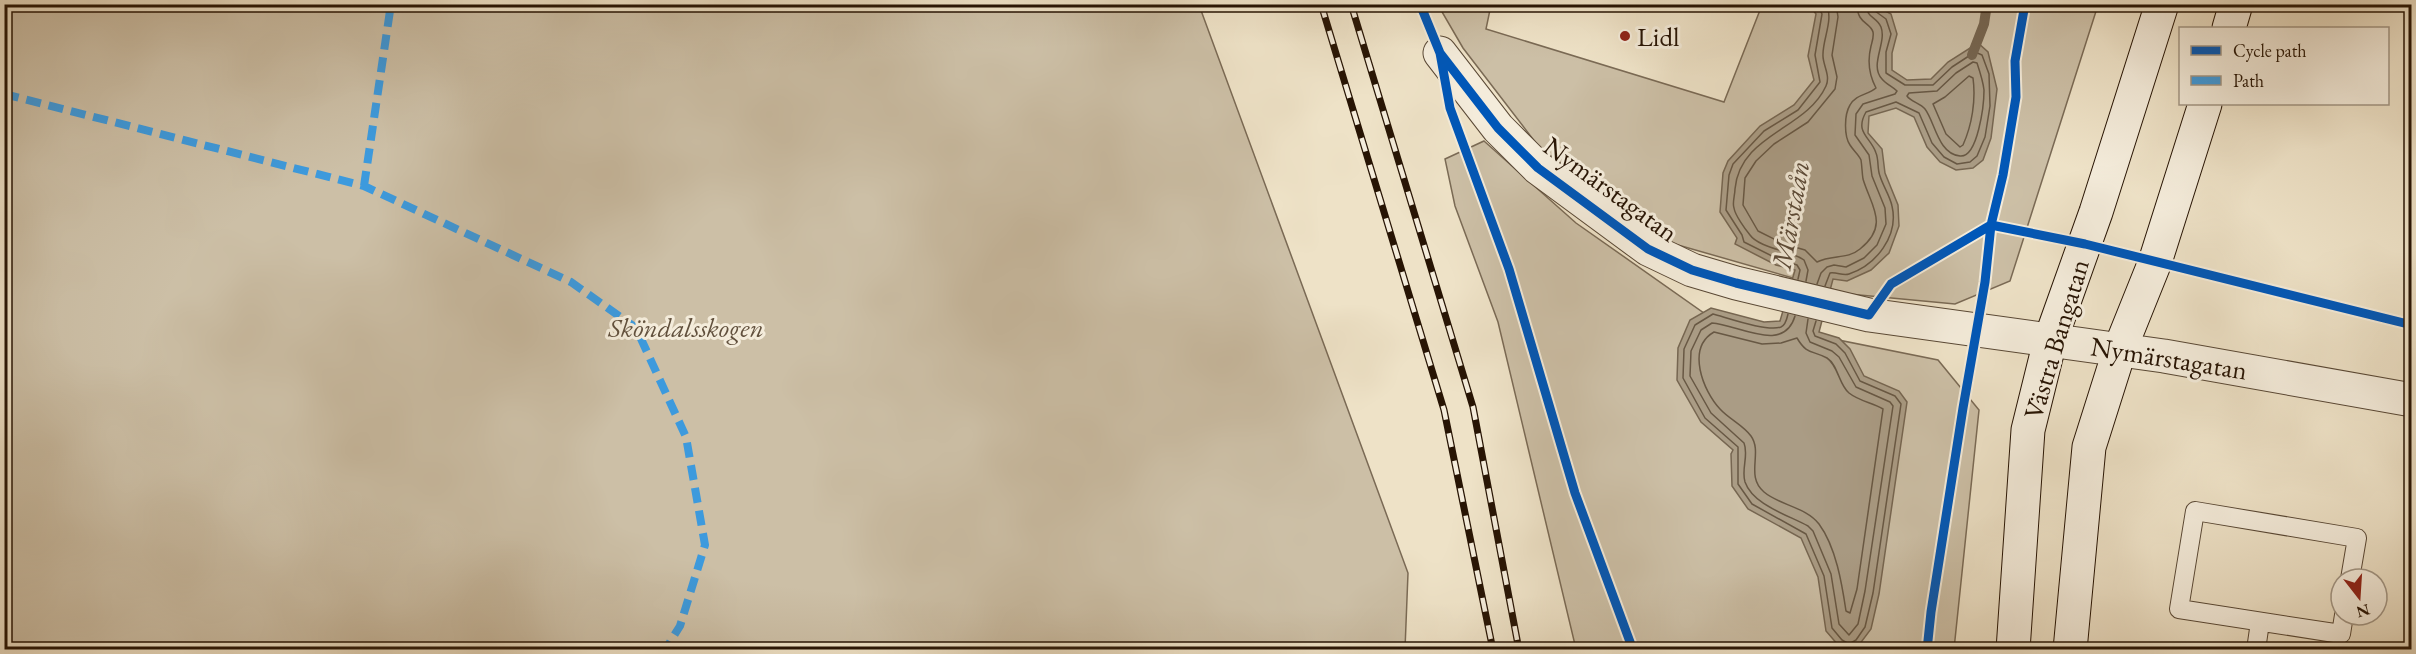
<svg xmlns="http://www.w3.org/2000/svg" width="2416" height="654" viewBox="0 0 2416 654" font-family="'EB Garamond',serif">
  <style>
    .green { fill: #ccbfa6; stroke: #7a6a55; stroke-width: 1.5 }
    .water { fill: #aa9c85; stroke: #766651; stroke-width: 1.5 }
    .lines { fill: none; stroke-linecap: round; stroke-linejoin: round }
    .shore { stroke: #685844; stroke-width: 1.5 }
    .stream { stroke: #766651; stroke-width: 10 }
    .lane-casing { stroke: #594835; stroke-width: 20 }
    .street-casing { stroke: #594835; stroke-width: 35 }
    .secondary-casing { stroke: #271404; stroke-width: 35 }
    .lane { stroke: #f4ecdb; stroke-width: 18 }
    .street { stroke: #f4ecdb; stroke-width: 33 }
    .secondary { stroke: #f4ecdb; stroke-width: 33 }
    .rail-casing { stroke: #271404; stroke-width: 7 }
    .rail { stroke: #f4ecdb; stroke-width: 4.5; stroke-dasharray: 14; stroke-linecap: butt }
    .quiet { stroke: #3d9add; stroke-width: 8; stroke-dasharray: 15 8; stroke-linecap: butt }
    .cycleway-casing { stroke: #f4ecdb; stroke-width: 13 }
    .cycleway { stroke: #0057b8; stroke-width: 9 }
    .poi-dot { fill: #8f2418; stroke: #f4ecdb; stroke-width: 2 }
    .labels { text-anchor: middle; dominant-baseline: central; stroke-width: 6; stroke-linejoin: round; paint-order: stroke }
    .poi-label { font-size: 27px; fill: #271404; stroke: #f4ecdb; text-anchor: start }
    .street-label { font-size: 27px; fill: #271404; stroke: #f4ecdb }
    .park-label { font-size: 27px; font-style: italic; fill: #61503d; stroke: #f4ecdb }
    .water-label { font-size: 28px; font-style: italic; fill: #5b4a38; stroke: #f4ecdb }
  </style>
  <rect width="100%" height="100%" fill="#eee2c7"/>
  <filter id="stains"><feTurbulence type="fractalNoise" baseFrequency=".00333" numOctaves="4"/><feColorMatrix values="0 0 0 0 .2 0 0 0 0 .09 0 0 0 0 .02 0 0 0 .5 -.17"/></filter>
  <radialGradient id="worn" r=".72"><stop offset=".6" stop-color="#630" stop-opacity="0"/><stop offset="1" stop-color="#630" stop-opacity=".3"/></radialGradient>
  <path class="green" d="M4 5H1199L1408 573 1405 649H5Z
    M1438 5H1491L1486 29 1724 102 1762 5H2098L2010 281 1955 304 1849 294 1671 243 1539 147 1463 48Z
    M1484 141 1576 223 1704 313 1938 360 1979 410 1954 649H1576L1498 322 1455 206 1445 159Z"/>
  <path class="water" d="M1809 5H1875L1891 14 1897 34 1892 53V70L1907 80 1931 79 1948 62 1978 43 1988 52 1997 89 1991 138 1983 160 1973 168 1956 170 1940 162 1927 147 1914 117 1896 108 1869 116 1868 133 1882 149 1885 173 1898 205 1899 226 1889 253 1871 270 1847 281 1833 279 1819 332 1839 338 1850 349 1864 376 1899 391 1907 402 1879 594 1871 629 1859 645 1849 649 1839 646 1826 631 1818 577 1801 538 1748 509 1732 486 1731 454 1733 450 1701 422 1677 380 1678 348 1690 320 1711 308 1764 322 1780 321 1795 270 1776 265 1735 244 1737 238 1720 212 1723 173 1728 161 1760 126 1794 105 1814 80 1808 56 1816 14Z"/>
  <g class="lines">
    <path class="shore" d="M1836 4 1838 17 1832 55 1837 77 1835 89 1808 122 1774 144 1756 161 1745 178 1743 205 1758 231 1784 244 1805 250 1817 262C1832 254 1847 260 1860 249 1890 225 1871 206 1863 179 1862 173 1862 166 1861 160 1859 155 1853 150 1850 145 1844 136 1844 115 1850 105 1856 94 1868 95 1876 88 1869 75 1867 62 1871 46 1872 42 1874 37 1873 32 1870 22 1857 24 1857 4
      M1973 62 1977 63C1980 72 1983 81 1984 90 1984 104 1978 158 1960 156 1938 154 1935 122 1925 109 1920 103 1911 102 1907 96L1909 93 1937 91 1956 73Z
      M1969 76 1973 78C1976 100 1972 125 1963 145L1960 147 1946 134 1933 104 1945 97Z
      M1798 279 1800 270 1797 265 1778 259 1744 242 1742 235 1726 210 1729 175 1733 164 1764 131 1798 110 1820 82 1815 55 1822 14 1817 4
      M1806 281 1808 270 1804 260C1792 251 1759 248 1750 235 1745 229 1735 215 1734 208 1732 203 1735 195 1735 189 1740 134 1806 130 1826 86 1831 75 1822 64 1823 54 1823 38 1834 19 1826 4
      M1817 284 1821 273 1827 267 1834 265 1846 267 1864 258 1877 245 1886 224 1885 208 1872 176 1869 155 1855 135 1856 114 1863 104 1895 94 1897 91C1893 87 1886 84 1882 79 1869 65 1887 43 1881 27 1877 17 1866 18 1866 4
      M1825 286 1830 273C1837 272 1843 276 1849 274 1876 265 1899 236 1892 206 1890 196 1883 186 1880 176 1877 169 1879 160 1876 153 1871 137 1854 133 1866 112L1896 102 1919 113 1932 143 1944 157 1957 164 1970 162 1977 156 1985 137 1990 106 1989 74 1982 55 1975 52 1952 67 1933 85H1905L1886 73V52L1891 34 1886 19 1875 11 1873 4
      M1788 314C1787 318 1786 325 1781 327 1767 332 1728 318 1713 314L1695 325 1684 349 1683 378 1705 418 1738 447V484L1752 504 1806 534 1824 576 1832 628 1842 640 1849 644 1856 640 1865 627 1873 593 1901 404 1895 396 1860 381 1845 353 1836 344 1815 336 1813 331 1816 321
      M1795 316C1784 354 1739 325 1712 323L1701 330 1691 351 1690 376 1711 413 1744 443C1749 455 1741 469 1745 482 1753 505 1788 515 1808 526L1813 531 1831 574 1839 624 1849 635 1858 624 1865 591 1893 406 1890 402 1856 387 1839 357 1832 351 1810 342 1806 333 1808 319
      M1714 332 1762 344 1781 343 1797 338C1807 355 1812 350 1827 358 1838 365 1839 385 1849 393 1859 401 1873 403 1883 409L1857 589 1850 613 1846 611C1842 584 1836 547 1819 524 1806 507 1779 505 1764 492 1745 476 1763 453 1751 436 1743 425 1729 419 1720 409 1703 391 1686 348 1714 332Z"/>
    <path class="stream" d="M1972 55 1984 24 1987 4"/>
    <defs>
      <path id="lane" d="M2344 615 2341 634 2179 609 2195 511 2357 538 2350 579
        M2256 650 2260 622"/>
      <path id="street" d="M1440 53 1498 128 1538 168 1648 249 1692 270 1736 283 1869 315 2164 356 2412 400"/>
      <path id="secondary" d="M2229 28 2236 4
        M2013 650 2028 430 2050 341 2096 212 2162 4
        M2070 650 2089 447 2120 349 2155 262 2205 104"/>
    </defs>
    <use href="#lane" class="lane-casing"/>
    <use href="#street" class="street-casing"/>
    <use href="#secondary" class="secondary-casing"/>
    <use href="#lane" class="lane"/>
    <use href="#street" class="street"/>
    <use href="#secondary" class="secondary"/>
    <defs>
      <path id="rail" d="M1321 4 1444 410 1493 650
        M1351 4 1473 407 1519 650"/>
    </defs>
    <use href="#rail" class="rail-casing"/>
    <use href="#rail" class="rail"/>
    <path class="quiet" d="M4 94 364 186 571 282 636 328 686 437 705 545 680 626 665 650
      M364 186 391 4"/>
    <defs>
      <path id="cycleway" d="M1420 4 1440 53 1450 108 1509 269 1575 493 1633 650
        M1440 53 1498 128 1538 168 1648 249 1692 270 1736 283 1869 315 1891 284 1991 225 2085 244 2412 325
        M1927 650 1931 612 1963 408 1985 282 1991 225 2003 175 2016 97 2015 61 2025 4"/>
    </defs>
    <use href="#cycleway" class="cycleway-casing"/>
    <use href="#cycleway" class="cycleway"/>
  </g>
  <circle class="poi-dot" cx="1625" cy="36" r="6"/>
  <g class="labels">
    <g class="poi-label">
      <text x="1637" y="36">Lidl</text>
    </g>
    <g class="street-label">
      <text transform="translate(1611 189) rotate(36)">Nymärstagatan</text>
      <text transform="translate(2056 339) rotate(-73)">Västra Bangatan</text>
      <text transform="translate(2169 358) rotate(9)">Nymärstagatan</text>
    </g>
    <g class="park-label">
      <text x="686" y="327">Sköndalsskogen</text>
    </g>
    <g class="water-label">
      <text transform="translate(1790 215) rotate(-80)">Märstaån</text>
    </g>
  </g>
  <rect width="2416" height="654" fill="none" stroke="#eee2c7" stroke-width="24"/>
  <rect x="6" y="6" width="2404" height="642" fill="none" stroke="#271404" stroke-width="3"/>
  <rect x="12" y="12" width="2392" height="630" fill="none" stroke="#271404" stroke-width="1.5"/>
  <rect x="2179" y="27" width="210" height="78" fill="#f4ecdb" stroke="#a29685" stroke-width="1.5"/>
  <rect x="2191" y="46" width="30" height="9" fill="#0057b8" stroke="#a29685" stroke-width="1.5"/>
  <text x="2233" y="57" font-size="18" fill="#271404">Cycle path</text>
  <rect x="2191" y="76" width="30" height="9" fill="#3d9add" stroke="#a29685" stroke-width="1.5"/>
  <text x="2233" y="87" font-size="18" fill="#271404">Path</text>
  <g transform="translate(2359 597) rotate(163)"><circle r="28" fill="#f4ecdb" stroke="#a29685" stroke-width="1.5"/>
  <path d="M0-4.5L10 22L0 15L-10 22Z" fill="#8f2418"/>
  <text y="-9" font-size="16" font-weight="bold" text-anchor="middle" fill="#271404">N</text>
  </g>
  <rect width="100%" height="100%" filter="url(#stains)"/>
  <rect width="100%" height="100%" fill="url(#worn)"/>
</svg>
